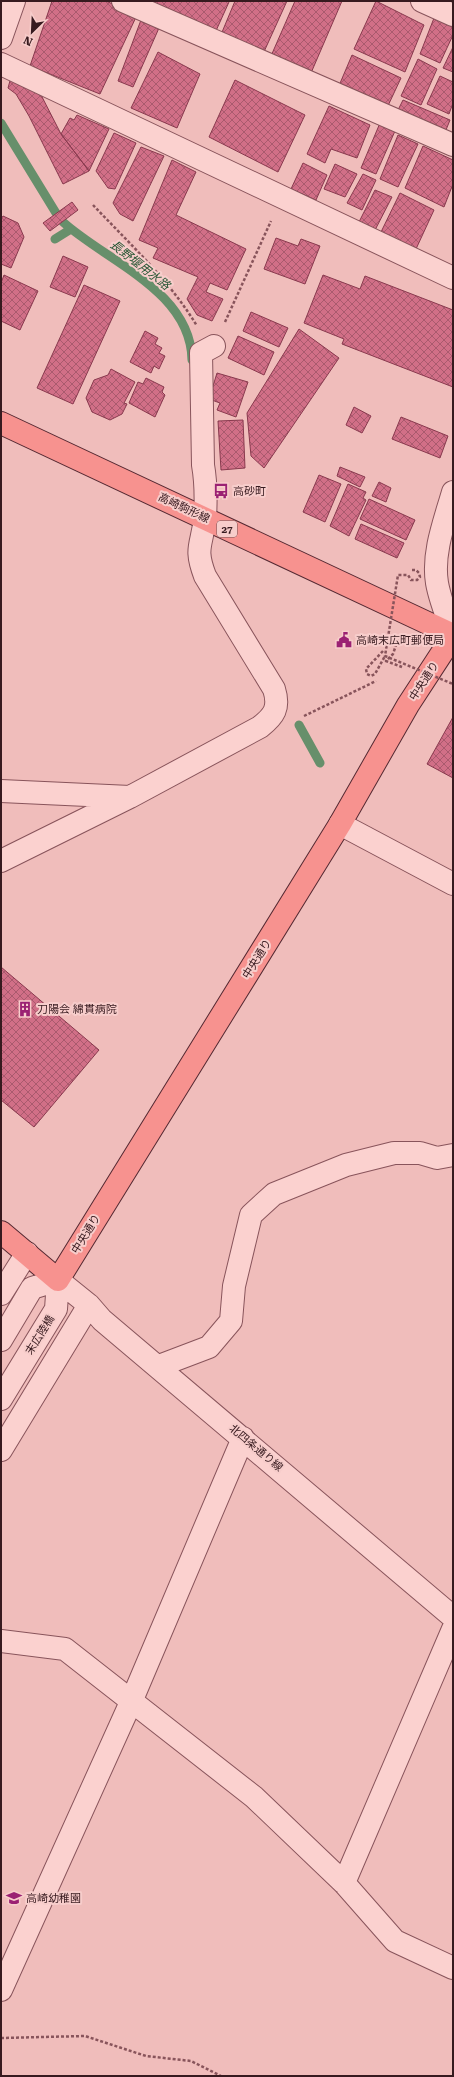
<svg xmlns="http://www.w3.org/2000/svg" width="454" height="2077" viewBox="0 0 454 2077" font-family="'Roboto Serif','Noto Sans JP',serif">
  <style>
    .lines { fill: none; stroke-linecap: round; stroke-linejoin: round }
    .stream { stroke: #678f6b; stroke-width: 9 }
    .building { fill: url(#building-cross-hatch); stroke: #89394e }
    .minor-casing { stroke: #88545b; stroke-width: 24 }
    .major-casing { stroke: #552932; stroke-width: 24 }
    .path { stroke: #88545b; stroke-width: 2.5; stroke-dasharray: 3 2; stroke-linecap: butt }
    .minor { stroke: #fbd1cf; stroke-width: 22 }
    .major { stroke: #f7928f; stroke-width: 22 }
    .path-bridge { stroke: #88545b; stroke-width: 2.5; stroke-dasharray: 3 2; stroke-linecap: butt }
    .labels { text-anchor: middle; dominant-baseline: central; stroke-width: 4; stroke-linejoin: round; paint-order: stroke }
    .shield { fill: #f7cdcb; stroke: #715053; stroke-width: 1 }
    .shield-label { font-size: 10px; font-weight: bold; fill: #371a1f }
    .poi-label { font-size: 11px; fill: #371a1f; stroke: #f7cdcb; text-anchor: start }
    .street-label { font-size: 11px; fill: #371a1f; stroke: #f7cdcb }
    .water-label { font-size: 12px; font-style: italic; fill: #285735; stroke: #f7cdcb }
  </style>
  <defs>
    <pattern id="building-cross-hatch" width="8" height="8" patternUnits="userSpaceOnUse"><rect width="8" height="8" fill="#d16f87"/><path d="M0 0l8 8M0 8l8-8" fill="none" stroke="#aa5a6e"/></pattern>
  </defs>
  <rect width="100%" height="100%" fill="#f0bdbb"/>
  <g class="lines">
    <path class="stream" d="M1 123 56 213
      M63 222C106 261 191 291 192 360
      M55 239 71 229
      M299 725 320 763"/>
  </g>
  <path class="building" d="M52 1H106L137 15 100 94 30 66Z
    M144 1H228L229 2 215 33Z
    M235 1H287L263 54 220 37Z
    M295 1H342L311 73 271 56Z
    M376 1 424 25 405 72 354 49Z
    M434 18 453 26V35L440 63 420 54Z
    M141 20 159 28 133 87 118 81Z
    M453 47V72L443 68Z
    M158 52 200 74 177 128 131 108Z
    M352 55 401 78 386 110 338 88Z
    M418 59 437 69 421 105 401 96Z
    M440 76 453 82V103L449 114 427 104Z
    M11 77 39 91 61 134 89 171 63 184 29 116 16 94 8 88Z
    M235 80 305 115 278 172 209 137Z
    M403 100 450 120 444 135 396 114Z
    M329 106 370 125 357 158 331 149 325 163 307 154Z
    M77 115 109 129 89 171 61 134 70 118 74 120Z
    M380 123 395 131 376 174 361 168Z
    M114 133 136 143 115 189 108 188 96 171Z
    M398 135 418 144 398 187 380 179Z
    M423 146 453 160V184L444 207 405 188Z
    M141 147 164 156 133 221 120 214 113 203Z
    M172 160 196 172 176 215 246 249 227 290 210 283 206 292 223 299 212 321 197 315 187 299 198 277 153 258 158 248 139 240Z
    M303 163 327 175 316 200 291 189Z
    M335 164 357 174 345 197 324 189Z
    M363 174 376 180 362 210 347 203Z
    M375 190 392 197 373 234 357 226Z
    M400 193 434 210 416 249 381 232Z
    M72 202 78 210 50 231 43 223Z
    M3 216 18 223 24 237 11 268 1 264V219Z
    M276 238 298 246 301 239 320 246 305 284 264 269Z
    M63 256 88 267 75 297 50 287Z
    M4 275 38 291 20 330 1 321V283Z
    M323 275 360 289 365 276 453 310V387L342 344 344 339 304 323Z
    M84 285 120 301 73 404 37 388Z
    M251 312 288 328 279 347 243 331Z
    M299 329 339 358 264 468 251 456 247 413Z
    M145 331 158 338 155 344 162 348 159 353 165 356 159 369 154 366 151 373 130 362Z
    M238 336 274 352 264 375 228 358Z
    M111 369 135 382 124 403 127 404 122 414 110 420 92 412 86 398 94 380 108 375Z
    M217 373 248 382 236 417 217 410 220 403 209 399Z
    M146 378 164 387 162 392 165 395 155 417 129 403 138 382 143 384Z
    M354 407 371 416 362 433 346 425Z
    M401 417 448 436 440 458 392 439Z
    M243 420 245 468 221 470 218 421Z
    M340 467 365 477 360 487 337 476Z
    M319 475 341 484 325 522 303 512Z
    M379 482 391 488 386 502 372 496Z
    M348 484 366 492 363 498 366 500 349 536 330 526Z
    M369 499 415 520 406 540 360 519Z
    M361 524 404 543 397 558 355 539Z
    M453 717V778L427 764Z
    M1 967 99 1050 34 1127 1 1100Z"/>
  <g class="lines">
    <defs>
      <path id="minor" d="M123 1 453 145
        M422 1 453 15
        M1 38 14 1
        M1 64 453 278
        M453 492C445 520 432 553 437 583 440 600 447 617 453 633
        M1 791 130 797
        M340 824 453 884
        M1 861 130 797 260 727C274 716 280 708 274 689L205 576C194 547 202 546 205 518 206 501 206 482 203 465L201 353 214 346
        M58 1280 89 1305 102 1320 453 1617
        M1 1294 27 1253
        M1 1340 32 1288 58 1280
        M159 1366 209 1347 231 1321 234 1286 251 1215 274 1194 346 1165 394 1153H420L437 1158 453 1155
        M1 1399 56 1309 58 1280
        M1 1450 89 1305
        M1 1641 65 1649 254 1797 344 1883 395 1941 453 1968
        M344 1883 453 1629
        M1 1990 131 1702 243 1438"/>
      <path id="major" d="M1 423 453 635
        M1 1232 58 1280 340 824 408 705 453 636"/>
    </defs>
    <use href="#minor" class="minor-casing"/>
    <use href="#major" class="major-casing"/>
    <path class="path" d="M93 205C129 243 170 281 197 326
      M225 322 271 221
      M398 639 393 654 386 661 402 667
      M383 651 366 669 367 674 371 676 375 674 385 656
      M304 716 376 681
      M1 2038 85 2036 146 2056 191 2061 221 2076"/>
    <use href="#minor" class="minor"/>
    <use href="#major" class="major"/>
    <path class="path-bridge" d="M412 570H416L419 573 420 577 417 580H411L408 575H398L385 656 453 684"/>
  </g>
  <defs>
    <symbol id="bus-bare" viewBox="-9 -9 18 18"><path d="M-5-6H5V4H4V6H2V4H-2V6H-4V4H-5ZM-3.5-4V0h7V-4ZM-3.5 1.2v1.5H-2V1.2ZM2 1.2v1.5H3.5V1.2Z" fill="#9b2173" stroke="#f7cdcb" stroke-width="2.5" paint-order="stroke"/></symbol>
    <symbol id="civic-bare" viewBox="-9 -9 18 18"><path d="M-.6-6.5H3V-4.5H.6V-3L4-1V1h2V6H-6V1h2V-1L-.6-3ZM-1.2 2.5V6h2.4V2.5Z" fill="#9b2173" stroke="#f7cdcb" stroke-width="2.5" paint-order="stroke"/></symbol>
    <symbol id="building-bare" viewBox="-9 -9 18 18"><path d="M-4-6H4V6H1V3H-1V6H-4ZM-2.5-4.3h1.7v1.8h-1.7ZM.8-4.3h1.7v1.8H.8ZM-2.5-1h1.7V.8h-1.7ZM.8-1h1.7V.8H.8Z" fill="#9b2173" stroke="#f7cdcb" stroke-width="2.5" paint-order="stroke"/></symbol>
    <symbol id="school-bare" viewBox="-9 -9 18 18"><path d="M0-5L7-2L0 1L-7-2ZM-4 1L0 2.5L4 1V4Q0 6-4 4Z" fill="#9b2173" stroke="#f7cdcb" stroke-width="2.5" paint-order="stroke"/></symbol>
  </defs>
  <g fill-rule="evenodd">
    <use href="#bus-bare" x="210" y="480" width="22" height="22"/>
    <use href="#civic-bare" x="333" y="629" width="22" height="22"/>
    <use href="#building-bare" x="14" y="998" width="22" height="22"/>
    <use href="#school-bare" x="3" y="1887" width="22" height="22"/>
  </g>
  <g class="labels">
    <rect class="shield" x="217" y="521" width="20" height="16" rx="3"/>
    <g class="shield-label">
      <text x="227" y="529">27</text>
    </g>
    <g class="poi-label">
      <text x="233" y="491">高砂町</text>
      <text x="356" y="640">高崎末広町郵便局</text>
      <text x="37" y="1009">刀陽会 綿貫病院</text>
      <text x="26" y="1898">高崎幼稚園</text>
    </g>
    <g class="street-label">
      <text transform="translate(184 508) rotate(25)">高崎駒形線</text>
      <text transform="translate(424 681) rotate(-57)">中央通り</text>
      <text transform="translate(257 959) rotate(-58)">中央通り</text>
      <text transform="translate(86 1234) rotate(-58)">中央通り</text>
      <text transform="translate(40 1335) rotate(-58)">末広陸橋</text>
      <text transform="translate(256 1448) rotate(40)">北四条通り線</text>
    </g>
    <g class="water-label">
      <text transform="translate(140 265) rotate(38)">長野堰用水路</text>
    </g>
  </g>
  <rect width="454" height="2077" fill="none" stroke="#371a1f" stroke-width="4"/>
  <g transform="translate(32 32) rotate(204)" stroke="#f7cdcb" stroke-width="3" paint-order="stroke">
  <path d="M0-3L7 15L0 10L-7 15Z" fill="#371a1f"/>
  <text y="-6" font-size="11" font-weight="bold" text-anchor="middle" fill="#371a1f">N</text>
  </g>
</svg>
